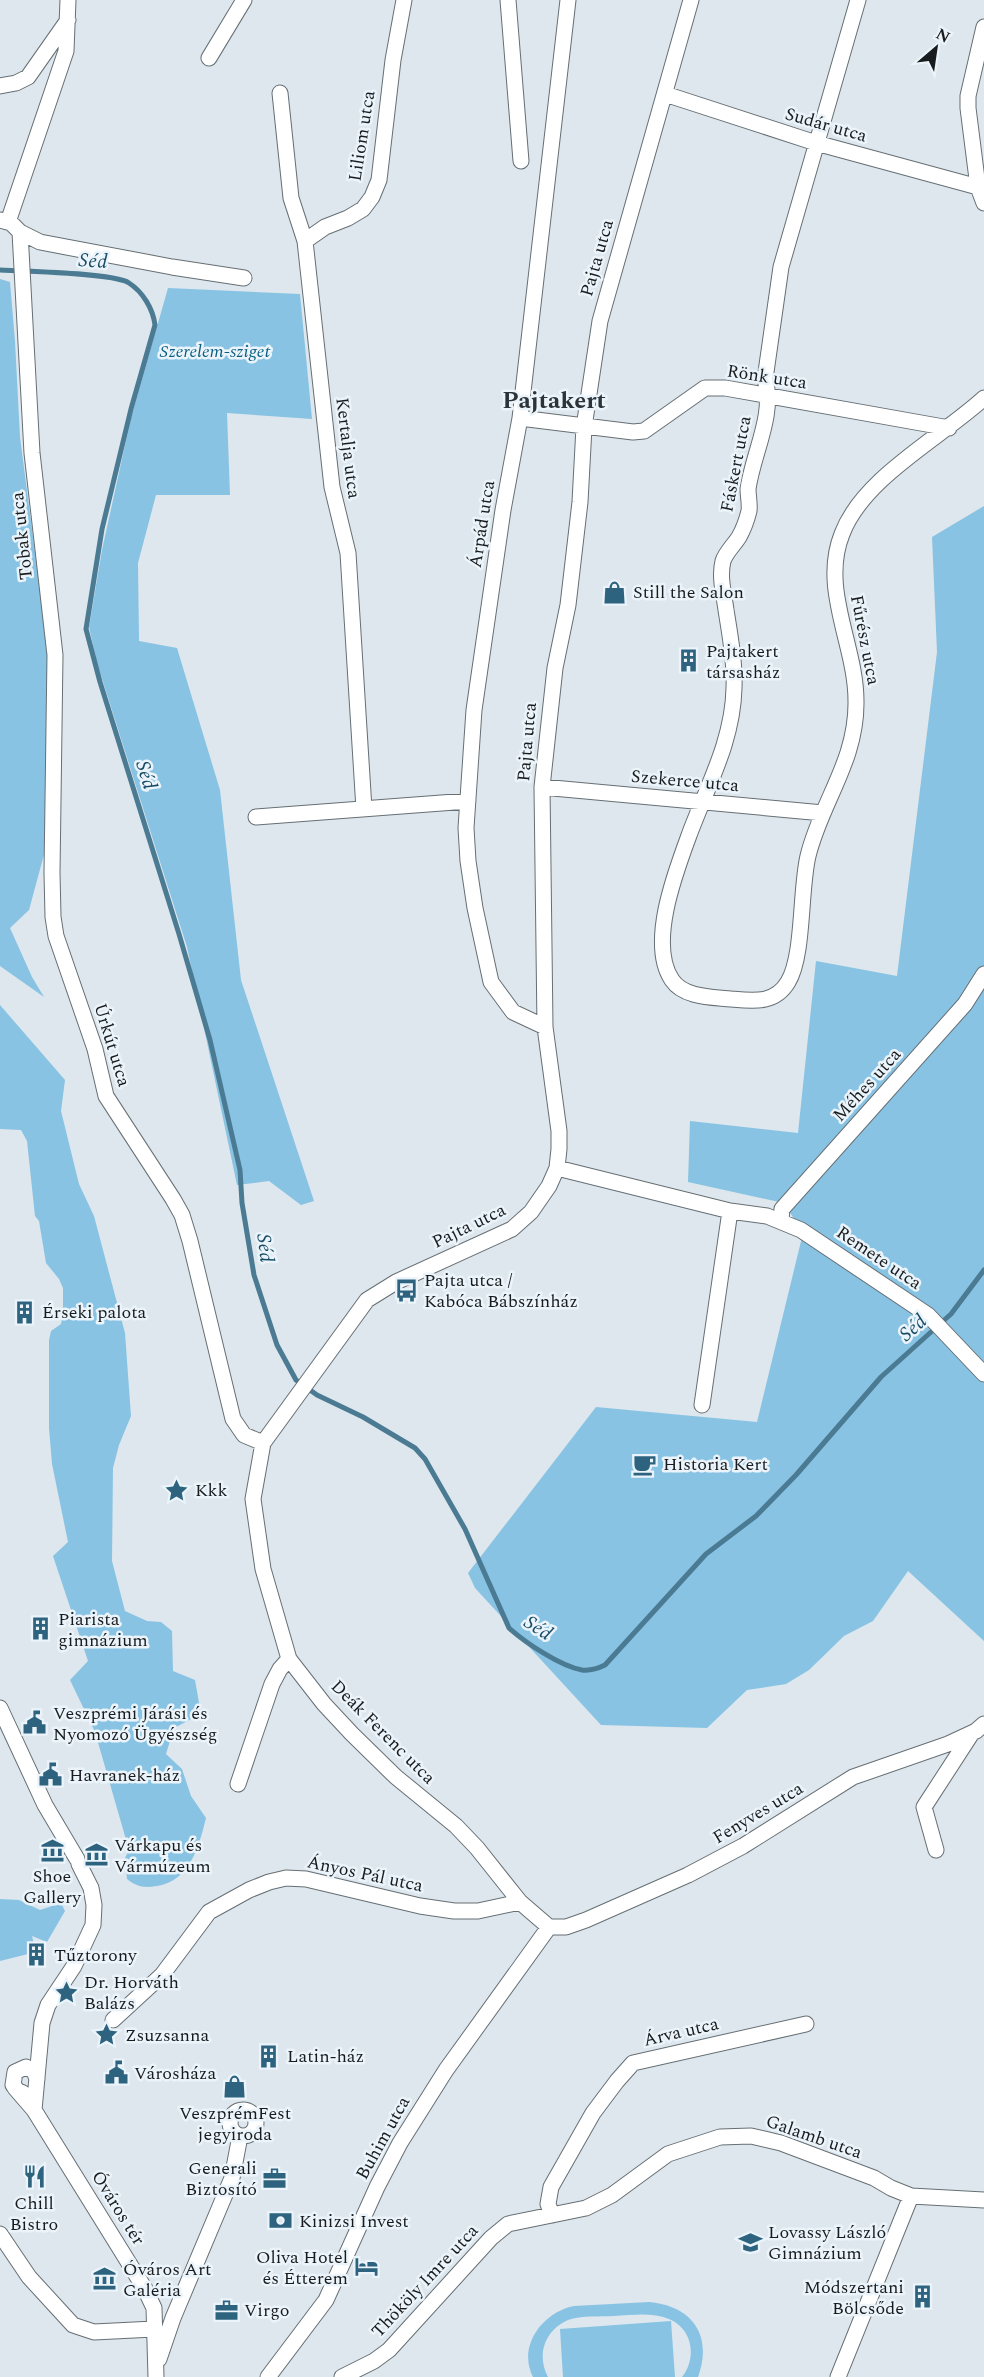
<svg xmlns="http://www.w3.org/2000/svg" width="984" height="2377" viewBox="0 0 984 2377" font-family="Spectral,serif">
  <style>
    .green { fill: #88c3e4 }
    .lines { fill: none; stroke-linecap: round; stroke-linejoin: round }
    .stream { stroke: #4b7a93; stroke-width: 5 }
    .minor-casing { stroke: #666f74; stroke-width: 17 }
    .minor { stroke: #fff; stroke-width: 15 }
    .labels { text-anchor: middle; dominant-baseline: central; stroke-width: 5; stroke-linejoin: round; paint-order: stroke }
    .street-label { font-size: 18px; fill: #191c1e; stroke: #eaf4fa }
    .park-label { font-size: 18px; font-style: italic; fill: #0a5e82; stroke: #eaf4fa }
    .poi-label { font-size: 18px; fill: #191c1e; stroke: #eaf4fa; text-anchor: start }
    .water-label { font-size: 20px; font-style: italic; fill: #174b64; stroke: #eaf4fa }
    .district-label { font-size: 24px; font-weight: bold; fill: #2d3439; stroke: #eaf4fa }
  </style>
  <rect width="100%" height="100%" fill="#dde7ed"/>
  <path class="green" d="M0 279 10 282 15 341 20 437 49 660V836L29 910 10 928 32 977 44 997 0 966Z
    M168 288 300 294 312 419 227 413 230 495H156L138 563 139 641 177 648 220 790 241 980 314 1201 301 1205 269 1181 237 1185 187 947 97 663 89 627 102 550 131 418Z
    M984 506V1641L908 1571 873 1621 844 1636 809 1670 786 1684 747 1690 707 1728 601 1725 475 1588 468 1573 596 1407 757 1422 803 1233 784 1203 688 1182 690 1121 798 1133 816 961 897 976 937 652 932 537Z
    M0 1005 65 1080 61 1111 79 1184 94 1216 125 1333 131 1416 119 1445 113 1468 112 1561 125 1611 147 1621 161 1622 172 1631 173 1671 195 1680 201 1714 174 1728 166 1754 182 1769 191 1796 206 1818C199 1846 190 1881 157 1886 144 1888 137 1887 127 1879L125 1858 129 1850 95 1732 70 1680 88 1661 53 1556 68 1542 52 1464 49 1428V1340L51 1331 61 1324 63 1314V1288L59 1279 46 1263 39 1221 35 1216 27 1141 21 1130 0 1129Z
    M0 1899 19 1900 40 1910 61 1903 65 1911 47 1942 32 1936 36 1952 0 1961Z
    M649 2302C693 2306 713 2336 698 2377H682C697 2358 693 2329 669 2319 652 2312 633 2315 614 2316 601 2317 581 2315 568 2320 545 2330 536 2355 548 2377H533C517 2346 543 2312 574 2306Z
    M671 2321 675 2377H563L560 2329Z"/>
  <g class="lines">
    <path class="stream" d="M0 270C23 271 115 273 129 283 143 292 153 309 155 325L131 409 102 529 86 629 100 682 179 934 210 1040 240 1170 242 1203 254 1275 277 1345 296 1380 317 1395 363 1417 415 1448 425 1459 465 1529 509 1628C526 1643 560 1666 582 1670 591 1671 597 1669 605 1665L706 1554 756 1516 796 1475 881 1377 951 1314 984 1270"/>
    <defs>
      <path id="minor" d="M508 0 521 161
        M858 0 781 267 765 379C775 415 753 453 748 489 748 496 750 504 749 511 747 519 743 530 739 537 734 545 726 552 723 561 719 577 724 594 726 610 730 635 735 663 734 688 733 739 709 783 691 830 677 868 647 943 672 980 684 998 713 997 731 999 754 1001 775 1004 788 982 804 956 800 889 808 856 821 802 857 761 856 701 856 645 820 589 842 534 863 478 939 439 984 398
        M984 27 968 96V108L978 187 984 203
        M209 58 244 0
        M0 86 16 83 28 77 68 20
        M280 93 291 198 305 241 332 487 348 553 364 809
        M665 94 816 143 978 187
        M0 220 11 223 20 232 40 242 172 267 244 278
        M8 222 66 51 68 0
        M20 232 32 453 55 655 52 873 53 917 56 936 95 1049 106 1096 173 1199 182 1215 190 1241 233 1419 244 1435 263 1443
        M305 241 325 227 348 218 363 209 372 197 379 180 393 60 404 0
        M520 418 633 432 644 431 705 388H725L949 428
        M542 787 823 813
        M256 817 468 801
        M545 1027 513 1012 491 982 475 908 468 861 466 828 474 710 503 510 520 418 568 0
        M557 1168 730 1211 767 1216 801 1230 928 1315 984 1374
        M781 1220 782 1209 965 1004 984 974
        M702 1405 730 1211
        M0 1708 45 1805 77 1859
        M238 1784 272 1684 280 1669 289 1659
        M936 1850 924 1807 972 1733
        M549 1927 520 1902 477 1848 456 1826 396 1777 352 1734 324 1704 289 1659 263 1569 253 1499 263 1443 367 1300 396 1282 512 1229 531 1212 549 1186 557 1168 559 1149V1131L545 1027 542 787 555 668 568 605 580 502 584 427 600 321 691 0
        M549 1927H566L586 1920 688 1875 743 1846 853 1777 948 1744 976 1731 984 1724
        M113 2020 162 1975 209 1912 249 1890 269 1882 286 1878 306 1879 420 1906 454 1911H478L520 1902
        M15 2088 34 2110 145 2289 154 2308 156 2377
        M23 2093 18 2091 13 2085 15 2072 26 2067 34 2071 37 2079
        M34 2110 42 2023 48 2005 74 1966 93 1925 94 1905 91 1888 79 1864
        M230 2123a13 13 0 1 1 26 0a13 13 0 1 1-26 0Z
        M552 2215 548 2204 551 2187 593 2113 617 2081 633 2063 806 2024
        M0 2234 29 2277 73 2325 94 2332 154 2329
        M159 2359 173 2318 232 2178 240 2136
        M268 2377 326 2300 377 2187 400 2143 446 2070 549 1927
        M342 2377 374 2361 389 2350 491 2238 508 2224 586 2208 612 2195 668 2154 720 2137 751 2136 781 2143 874 2178 891 2188 911 2196 984 2200
        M838 2377 911 2196"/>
    </defs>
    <use href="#minor" class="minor-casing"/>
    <use href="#minor" class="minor"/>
  </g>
  <defs>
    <symbol id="shop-bare" viewBox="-9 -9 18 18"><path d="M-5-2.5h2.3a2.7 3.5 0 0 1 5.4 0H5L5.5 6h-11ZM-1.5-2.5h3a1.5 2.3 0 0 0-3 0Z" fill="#2e637f" stroke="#eaf4fa" stroke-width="2.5" paint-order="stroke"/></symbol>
    <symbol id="building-bare" viewBox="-9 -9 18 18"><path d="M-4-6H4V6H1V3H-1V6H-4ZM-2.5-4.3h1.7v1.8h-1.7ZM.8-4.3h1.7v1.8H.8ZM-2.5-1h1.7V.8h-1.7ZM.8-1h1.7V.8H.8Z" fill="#2e637f" stroke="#eaf4fa" stroke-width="2.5" paint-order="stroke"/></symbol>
    <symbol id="bus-bare" viewBox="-9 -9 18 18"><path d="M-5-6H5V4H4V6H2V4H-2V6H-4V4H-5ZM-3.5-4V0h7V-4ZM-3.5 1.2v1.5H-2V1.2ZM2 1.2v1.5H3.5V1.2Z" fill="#2e637f" stroke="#eaf4fa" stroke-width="2.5" paint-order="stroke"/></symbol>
    <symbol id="cafe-bare" viewBox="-9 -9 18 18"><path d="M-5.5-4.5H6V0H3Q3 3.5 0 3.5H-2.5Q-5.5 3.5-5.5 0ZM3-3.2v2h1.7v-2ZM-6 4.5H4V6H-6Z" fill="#2e637f" stroke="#eaf4fa" stroke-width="2.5" paint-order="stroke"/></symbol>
    <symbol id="sight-bare" viewBox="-9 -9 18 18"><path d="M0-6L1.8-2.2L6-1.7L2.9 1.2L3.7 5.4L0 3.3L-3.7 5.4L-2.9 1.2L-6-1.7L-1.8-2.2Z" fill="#2e637f" stroke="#eaf4fa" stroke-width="2.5" paint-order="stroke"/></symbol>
    <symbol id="civic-bare" viewBox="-9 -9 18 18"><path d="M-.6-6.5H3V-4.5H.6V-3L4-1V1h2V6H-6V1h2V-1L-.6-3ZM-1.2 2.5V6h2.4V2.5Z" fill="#2e637f" stroke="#eaf4fa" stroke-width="2.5" paint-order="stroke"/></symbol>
    <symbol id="museum-bare" viewBox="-9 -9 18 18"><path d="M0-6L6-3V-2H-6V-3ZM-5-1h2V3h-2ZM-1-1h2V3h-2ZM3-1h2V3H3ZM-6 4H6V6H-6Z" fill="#2e637f" stroke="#eaf4fa" stroke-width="2.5" paint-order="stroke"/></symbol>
    <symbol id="restaurant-bare" viewBox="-9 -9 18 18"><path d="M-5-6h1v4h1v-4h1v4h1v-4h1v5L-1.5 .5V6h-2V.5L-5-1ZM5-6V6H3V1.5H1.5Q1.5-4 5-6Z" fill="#2e637f" stroke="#eaf4fa" stroke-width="2.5" paint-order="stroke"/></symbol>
    <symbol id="office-bare" viewBox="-9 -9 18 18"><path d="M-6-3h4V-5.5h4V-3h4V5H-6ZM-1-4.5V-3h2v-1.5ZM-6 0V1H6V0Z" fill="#2e637f" stroke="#eaf4fa" stroke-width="2.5" paint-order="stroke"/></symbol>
    <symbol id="bank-bare" viewBox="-9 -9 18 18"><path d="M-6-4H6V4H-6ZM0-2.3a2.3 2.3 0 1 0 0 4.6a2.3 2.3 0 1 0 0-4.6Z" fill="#2e637f" stroke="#eaf4fa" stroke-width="2.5" paint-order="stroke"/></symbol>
    <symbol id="school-bare" viewBox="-9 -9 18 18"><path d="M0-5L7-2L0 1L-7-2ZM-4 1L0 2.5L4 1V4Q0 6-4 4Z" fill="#2e637f" stroke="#eaf4fa" stroke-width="2.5" paint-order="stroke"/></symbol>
    <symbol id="hotel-bare" viewBox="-9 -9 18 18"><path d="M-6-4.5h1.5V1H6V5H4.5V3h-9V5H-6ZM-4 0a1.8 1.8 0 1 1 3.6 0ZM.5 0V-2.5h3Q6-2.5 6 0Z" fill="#2e637f" stroke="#eaf4fa" stroke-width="2.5" paint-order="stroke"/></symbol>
  </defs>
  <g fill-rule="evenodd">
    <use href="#shop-bare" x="598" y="576" width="33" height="33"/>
    <use href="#building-bare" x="672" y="644" width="33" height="33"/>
    <use href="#bus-bare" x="390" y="1274" width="33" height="33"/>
    <use href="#building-bare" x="8" y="1296" width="33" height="33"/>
    <use href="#cafe-bare" x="628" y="1448" width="33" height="33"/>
    <use href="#sight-bare" x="160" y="1474" width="33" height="33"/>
    <use href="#building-bare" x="24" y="1612" width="33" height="33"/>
    <use href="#civic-bare" x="18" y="1706" width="33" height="33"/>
    <use href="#civic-bare" x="34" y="1758" width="33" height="33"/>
    <use href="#museum-bare" x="36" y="1834" width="33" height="33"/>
    <use href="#museum-bare" x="80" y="1838" width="33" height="33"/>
    <use href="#building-bare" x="20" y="1938" width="33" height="33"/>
    <use href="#sight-bare" x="50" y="1976" width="33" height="33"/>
    <use href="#sight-bare" x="90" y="2018" width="33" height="33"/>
    <use href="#building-bare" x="252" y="2040" width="33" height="33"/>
    <use href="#civic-bare" x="100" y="2056" width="33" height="33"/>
    <use href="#shop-bare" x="218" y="2070" width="33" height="33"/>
    <use href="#restaurant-bare" x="18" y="2160" width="33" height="33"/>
    <use href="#office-bare" x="258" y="2162" width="33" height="33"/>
    <use href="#bank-bare" x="264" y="2204" width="33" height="33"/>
    <use href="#school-bare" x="734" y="2226" width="33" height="33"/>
    <use href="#hotel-bare" x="350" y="2250" width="33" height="33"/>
    <use href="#museum-bare" x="88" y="2262" width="33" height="33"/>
    <use href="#building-bare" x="906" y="2280" width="33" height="33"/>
    <use href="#office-bare" x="210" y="2294" width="33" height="33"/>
  </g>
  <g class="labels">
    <g class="street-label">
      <text transform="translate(826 125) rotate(16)">Sudár utca</text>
      <text transform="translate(362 136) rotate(-81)">Liliom utca</text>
      <text transform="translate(597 258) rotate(-74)">Pajta utca</text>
      <text transform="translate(767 377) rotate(9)">Rönk utca</text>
      <text transform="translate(348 448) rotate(83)">Kertalja utca</text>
      <text transform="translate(736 464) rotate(-79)">Fáskert utca</text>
      <text transform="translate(482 524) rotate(-81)">Árpád utca</text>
      <text transform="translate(22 536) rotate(-96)">Tobak utca</text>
      <text transform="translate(865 640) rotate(79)">Fűrész utca</text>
      <text transform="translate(527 742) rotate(-85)">Pajta utca</text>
      <text transform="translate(685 781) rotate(5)">Szekerce utca</text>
      <text transform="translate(112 1045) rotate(73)">Úrkút utca</text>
      <text transform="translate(867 1085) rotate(-48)">Méhes utca</text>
      <text transform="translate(469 1226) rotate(-26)">Pajta utca</text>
      <text transform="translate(879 1258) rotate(34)">Remete utca</text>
      <text transform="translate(383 1732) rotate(45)">Deák Ferenc utca</text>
      <text transform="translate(758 1813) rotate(-31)">Fenyves utca</text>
      <text transform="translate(365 1874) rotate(12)">Ányos Pál utca</text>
      <text transform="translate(681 2032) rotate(-13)">Árva utca</text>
      <text transform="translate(814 2137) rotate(19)">Galamb utca</text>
      <text transform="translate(383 2138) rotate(-61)">Buhim utca</text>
      <text transform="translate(118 2208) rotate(58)">Óváros tér</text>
      <text transform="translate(425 2281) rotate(-47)">Thököly Imre utca</text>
    </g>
    <g class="park-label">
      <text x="215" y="351">Szerelem-sziget</text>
    </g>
    <g class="poi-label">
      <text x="633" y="592">Still the Salon</text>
      <text x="706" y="651">Pajtakert<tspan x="706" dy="21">társasház</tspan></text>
      <text x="424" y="1280">Pajta utca /<tspan x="424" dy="21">Kabóca Bábszínház</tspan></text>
      <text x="42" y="1312">Érseki palota</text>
      <text x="663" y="1464">Historia Kert</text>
      <text x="195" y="1490">Kkk</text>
      <text x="58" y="1619">Piarista<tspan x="58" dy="21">gimnázium</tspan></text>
      <text x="53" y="1713">Veszprémi Járási és<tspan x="53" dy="21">Nyomozó Ügyészség</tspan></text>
      <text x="69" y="1775">Havranek-ház</text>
      <text x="114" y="1845">Várkapu és<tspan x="114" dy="21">Vármúzeum</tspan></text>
      <text x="52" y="1876" text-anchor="middle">Shoe<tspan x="52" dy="21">Gallery</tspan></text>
      <text x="54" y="1955">Tűztorony</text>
      <text x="84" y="1982">Dr. Horváth<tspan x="84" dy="21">Balázs</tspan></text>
      <text x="125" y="2035">Zsuzsanna</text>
      <text x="287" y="2056">Latin-ház</text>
      <text x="134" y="2073">Városháza</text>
      <text x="235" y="2113" text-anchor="middle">VeszprémFest<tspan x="235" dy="21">jegyiroda</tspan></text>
      <text x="257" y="2168" text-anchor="end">Generali<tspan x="257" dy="21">Biztosító</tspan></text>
      <text x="34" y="2203" text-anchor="middle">Chill<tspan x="34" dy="21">Bistro</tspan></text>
      <text x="299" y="2221">Kinizsi Invest</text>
      <text x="768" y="2232">Lovassy László<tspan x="768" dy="21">Gimnázium</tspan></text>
      <text x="348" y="2257" text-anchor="end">Oliva Hotel<tspan x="348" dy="21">és Étterem</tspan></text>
      <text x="123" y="2269">Óváros Art<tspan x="123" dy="21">Galéria</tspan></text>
      <text x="904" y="2287" text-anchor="end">Módszertani<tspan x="904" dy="21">Bölcsőde</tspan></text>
      <text x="244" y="2310">Virgo</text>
    </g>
    <g class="water-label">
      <text transform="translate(93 261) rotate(4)">Séd</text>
      <text transform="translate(146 775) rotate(73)">Séd</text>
      <text transform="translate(265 1248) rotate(83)">Séd</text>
      <text transform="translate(913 1328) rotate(-42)">Séd</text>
      <text transform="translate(538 1628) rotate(33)">Séd</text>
    </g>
    <g class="district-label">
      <text x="554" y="401">Pajtakert</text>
    </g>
  </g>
  <g transform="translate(936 48) rotate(29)" stroke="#eaf4fa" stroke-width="4.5" paint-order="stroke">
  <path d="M0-4.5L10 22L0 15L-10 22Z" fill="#191c1e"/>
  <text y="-9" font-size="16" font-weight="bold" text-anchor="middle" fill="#191c1e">N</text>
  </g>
</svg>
